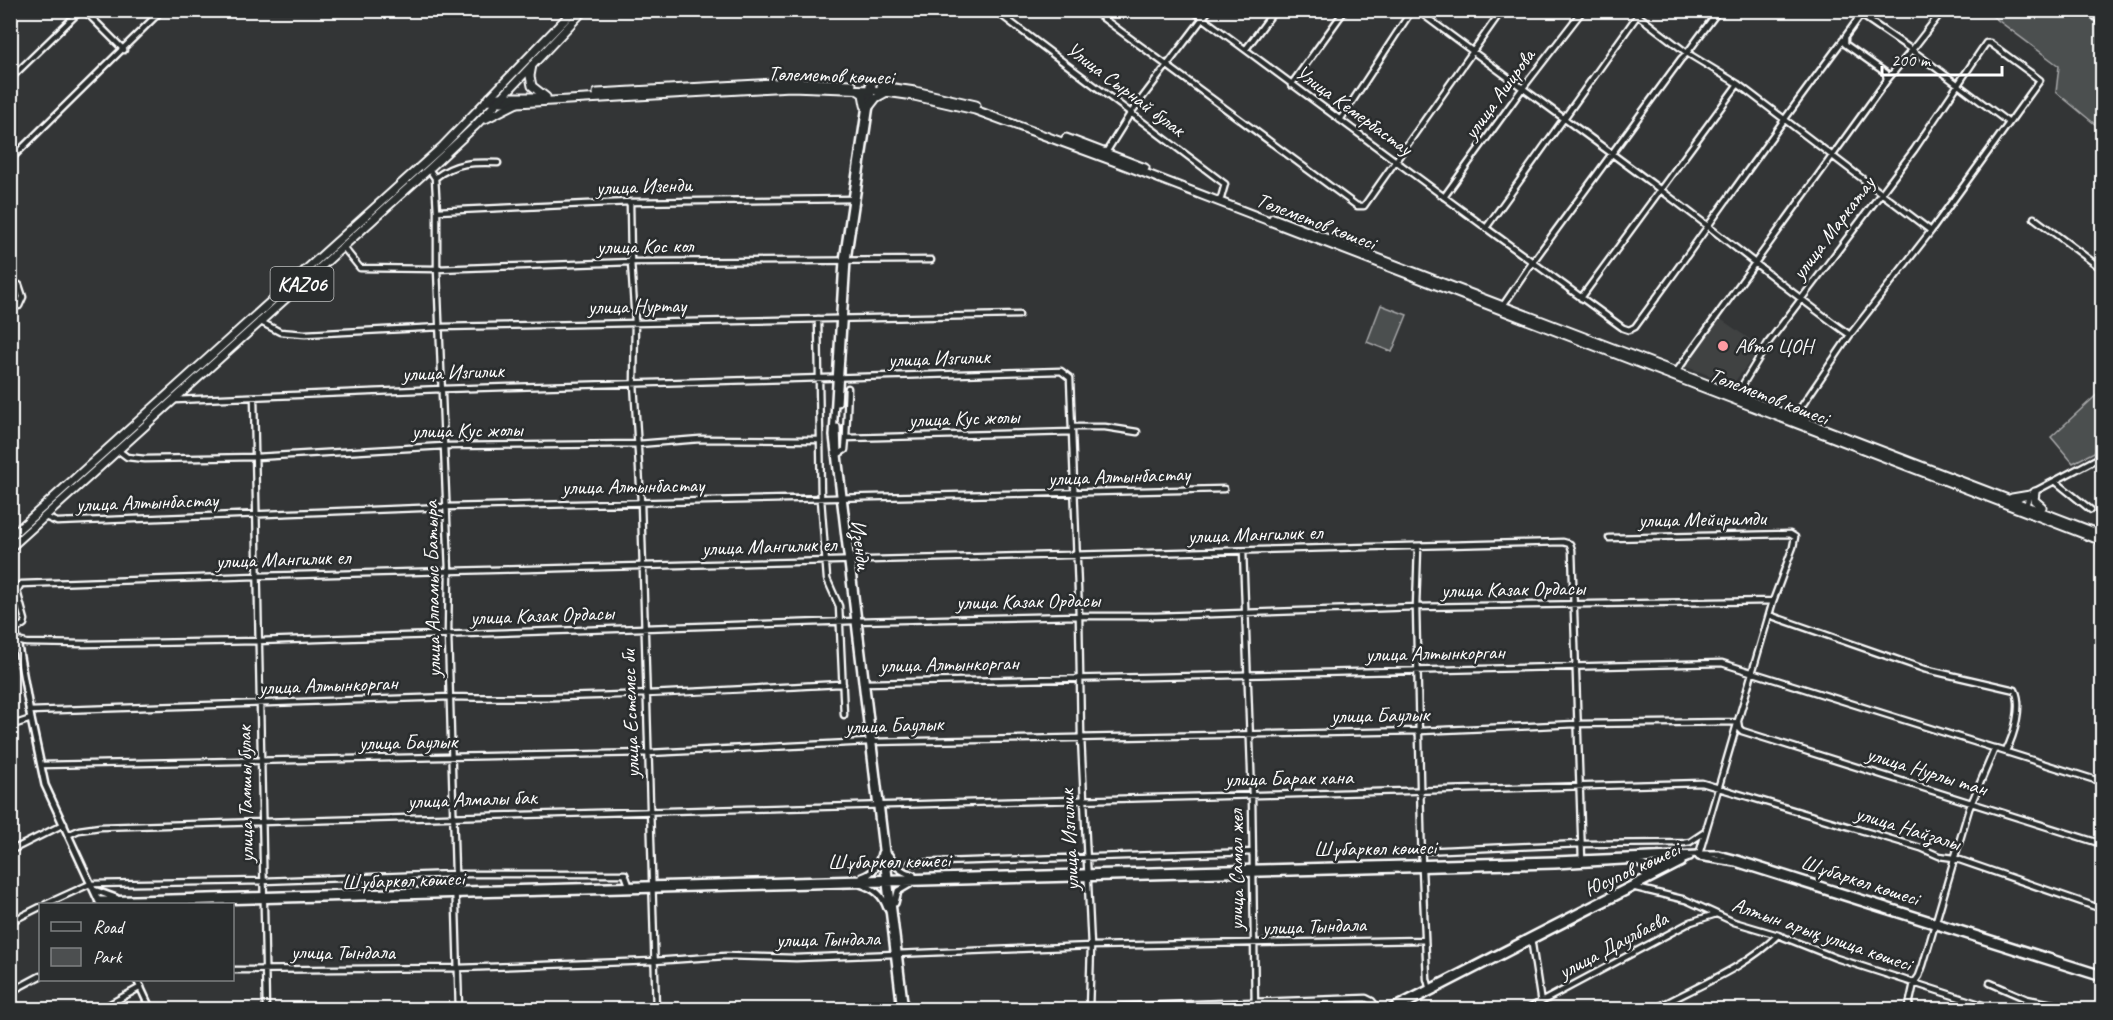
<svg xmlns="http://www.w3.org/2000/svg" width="2113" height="1020" viewBox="0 0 2113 1020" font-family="Caveat,sans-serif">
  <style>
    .built { fill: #404243 }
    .green { fill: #4c4f50; stroke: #a6a7a8; stroke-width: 1.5 }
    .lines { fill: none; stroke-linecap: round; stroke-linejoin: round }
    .minor-casing { stroke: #fff; stroke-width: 9 }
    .tertiary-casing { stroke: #fff; stroke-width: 10 }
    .primary-casing { stroke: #fff; stroke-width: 11 }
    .trunk-casing { stroke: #fff; stroke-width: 11 }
    .minor { stroke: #2a2d2e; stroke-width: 4.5 }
    .tertiary { stroke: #2a2d2e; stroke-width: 5 }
    .primary { stroke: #2a2d2e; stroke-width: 7 }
    .trunk { stroke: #2a2d2e; stroke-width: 7 }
    .poi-dot { fill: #ff9aa2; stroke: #2a2d2e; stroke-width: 2 }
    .labels { text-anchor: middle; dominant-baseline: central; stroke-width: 5; stroke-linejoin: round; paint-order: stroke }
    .shield { fill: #2a2d2e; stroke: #bfc0c0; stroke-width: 1.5 }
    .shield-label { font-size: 20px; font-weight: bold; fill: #fff }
    .street-label { font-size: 21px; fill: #fff; stroke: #2a2d2e }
    .poi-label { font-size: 21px; fill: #fff; stroke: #2a2d2e; text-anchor: start }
  </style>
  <rect width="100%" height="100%" fill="#333536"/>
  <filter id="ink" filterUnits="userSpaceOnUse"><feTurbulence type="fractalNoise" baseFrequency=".0167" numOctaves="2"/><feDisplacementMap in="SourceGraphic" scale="12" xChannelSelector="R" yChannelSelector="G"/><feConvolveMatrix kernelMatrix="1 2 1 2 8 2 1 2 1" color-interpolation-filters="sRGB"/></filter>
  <g filter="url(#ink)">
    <path class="built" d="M1719 318 1761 347 1733 384 1684 366Z"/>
    <path class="green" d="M1994 10 2102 11V130L2056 92 2059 66 1991 15Z
      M1381 305 1407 315 1392 352 1367 342Z
      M2102 390V448L2073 463 2051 437Z"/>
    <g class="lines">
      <defs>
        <path id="minor" d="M84 10 124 50
          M1092 10 1357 206H1364L1502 10
          M1192 10 1486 228
          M1417 10C1498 71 1581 130 1662 191 1725 238 1785 289 1850 335
          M1631 10 1687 53 1719 10
          M1854 10 1861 15 1865 10
          M2089 10 2102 24
          M997 12 1225 184 1221 198
          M1637 16 1486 228 1623 328 1629 330 1635 327C1705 232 1772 134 1843 40
          M1246 49 1275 10
          M10 79 81 10
          M1291 85 1345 10
          M1340 120 1412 10
          M1105 154 1130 114 1209 10
          M10 160 162 10
          M429 169 435 178 437 211V269L449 571 448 634 459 1010
          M435 178C455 162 474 162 498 163
          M1444 197 1522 89 1583 10
          M630 202 631 262 635 322 634 383 641 502 656 1010
          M437 211 630 202 855 199
          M2034 218 2102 269
          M344 248 360 268 437 269 631 262 931 260
          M10 281 19 285 23 297 19 306H10
          M1581 298 1738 84
          M1502 307 1532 263 1681 59 1687 53 1738 84 1931 231
          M818 319 821 499 827 579 839 606 844 715
          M259 321 280 332 305 334 441 327 1019 315
          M1677 371 1887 80 1886 73 1845 44V37L1861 15 1912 50 1943 10
          M1737 394 1768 343 1914 150 1986 43H1990L2040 80 2009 123
          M254 397 266 1010
          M175 400 442 389 1061 371 1070 378 1079 616 1081 737 1091 946 1089 1010
          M1795 416 1850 335 1931 231 2009 123 1912 50 1887 80
          M1072 427H1105L1137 432
          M846 438 848 388
          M119 451 127 457 145 459 256 457 444 446 638 444 700 439 819 440
          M837 455 845 450 846 438 1072 432
          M2055 481 2091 510
          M2025 508 2030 494 2102 456
          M45 517 57 522 446 507 1224 489
          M1609 538 1790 534 1795 537 1793 547 1773 601
          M1418 547 1416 607 1422 869 1427 979 1430 990
          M1243 551 1252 796 1255 1010
          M16 630 24 624 25 620 17 591 21 584 257 576 1563 542 1570 544 1572 550 1582 861
          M10 639 26 643 85 644 258 641 854 621 1079 616H1156L1416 607 1773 601 1769 615 1924 669 2015 690C2023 706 2014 735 2006 751
          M865 683 1197 676 1722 663 2102 782
          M29 711 451 697C582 700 713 690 843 684
          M10 726 31 719
          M41 765 648 753 869 742 1420 731 1576 724 1738 722 1739 728 1742 731 2102 844
          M68 835 79 830 100 827 261 822 1702 783 1921 848 1939 856 1954 858 2102 909
          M10 851 64 824
          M1422 851 1581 844 1684 843 1690 842 1705 832
          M1699 854 1769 615
          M910 863 1253 852
          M1636 888 1686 900 1734 922 1778 935 1836 958 1998 1010
          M46 904 90 884 263 881 454 874H625L629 885
          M10 922 40 907
          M1531 938 1542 1010
          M232 970 458 968 654 961 725 956 796 958 1091 946 1425 940
          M1990 983 2027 999 2083 1010
          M10 992 40 976
          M1791 1006 1802 1010
          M99 1010 141 987
          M1026 1010 1366 998 1372 1001 1379 1010
          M1526 1010 1691 922 1716 914
          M1653 1010C1696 986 1743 970 1778 935
          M1908 1010 1914 983 1919 976 1923 965 1969 809 1995 748"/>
        <path id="tertiary" d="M869 85 843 260 833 436 901 1010
          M838 403 847 260 873 85
          M837 427 838 455 905 1010
          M10 601 31 719 45 785 99 902
          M889 855C894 866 901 872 913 875
          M1699 857 1736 863 2102 978
          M1635 861 1645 866 1646 873 1645 878
          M862 877C873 874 879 864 881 853
          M860 884C875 889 882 894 887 908
          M94 890 116 898
          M98 900 1555 860 1699 854H1718L1737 859 2102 974
          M895 903 898 891 910 884
          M100 904 1555 865 1690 857
          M137 980 151 1010
          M1387 1010 1672 864 1687 859
          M1396 1010 1682 863"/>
        <path id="primary" d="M881 86 915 91 976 105
          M857 90 863 94 865 105
          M597 93 791 82 852 84
          M490 97H544
          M486 101 517 103 791 87 872 90 914 96 975 110 1116 162 2102 541
          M869 107 876 98 887 92
          M1066 138 1145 168
          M1273 218 2102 535
          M2035 492 2034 500 2042 507
          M2012 498 2030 495"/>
        <path id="trunk" d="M532 65 530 76 532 86 546 97
          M485 119 517 103
          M10 537 443 146 574 10
          M10 548 429 169 475 126 584 10"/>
      </defs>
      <use href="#minor" class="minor-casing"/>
      <use href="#tertiary" class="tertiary-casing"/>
      <use href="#primary" class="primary-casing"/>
      <use href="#trunk" class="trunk-casing"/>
      <use href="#minor" class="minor"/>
      <use href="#tertiary" class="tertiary"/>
      <use href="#primary" class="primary"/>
      <use href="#trunk" class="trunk"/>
    </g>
  </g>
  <circle class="poi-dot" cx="1723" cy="346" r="6"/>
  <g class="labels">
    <rect class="shield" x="270.5" y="267" width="63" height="34" rx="4.5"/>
    <g class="shield-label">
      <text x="302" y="284">KАZ06</text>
    </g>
    <g class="street-label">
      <text transform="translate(831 75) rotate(2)">Төлеметов көшесі</text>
      <text transform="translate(1126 89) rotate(37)">Улица Сырнай булак</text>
      <text transform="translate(1499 94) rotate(-54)">улица Аширова</text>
      <text transform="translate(1354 110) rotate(36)">Улица Кемербастау</text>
      <text transform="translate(644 186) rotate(-2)">улица Изенди</text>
      <text transform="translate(1316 221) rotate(21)">Төлеметов көшесі</text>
      <text transform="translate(1833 228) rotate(-53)">улица Маркатау</text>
      <text transform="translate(645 246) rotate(-1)">улица Кос кол</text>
      <text transform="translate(637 306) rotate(-1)">улица Нуртау</text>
      <text transform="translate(939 358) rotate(-2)">улица Изгилик</text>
      <text transform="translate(453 372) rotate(-2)">улица Изгилик</text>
      <text transform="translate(1769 396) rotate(21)">Төлеметов көшесі</text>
      <text transform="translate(964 418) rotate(-2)">улица Кус жолы</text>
      <text transform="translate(467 430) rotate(-1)">улица Кус жолы</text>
      <text transform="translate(1119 476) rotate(-2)">улица Алтынбастау</text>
      <text transform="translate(633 486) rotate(-1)">улица Алтынбастау</text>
      <text transform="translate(147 502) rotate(-2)">улица Алтынбастау</text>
      <text transform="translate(1702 519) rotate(-1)">улица Мейиримди</text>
      <text transform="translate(1255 534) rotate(-2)">улица Мангилик ел</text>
      <text transform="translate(861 545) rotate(83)">Изенди</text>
      <text transform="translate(769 546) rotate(-2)">улица Мангилик ел</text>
      <text transform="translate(283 559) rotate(-2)">улица Мангилик ел</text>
      <text transform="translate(432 589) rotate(-91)">улица Алпамыс Батыра</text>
      <text transform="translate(1513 589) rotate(-1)">улица Казак Ордасы</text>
      <text transform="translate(1028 601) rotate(-1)">улица Казак Ордасы</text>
      <text transform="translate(542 615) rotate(-2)">улица Казак Ордасы</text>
      <text transform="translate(1435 653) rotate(-1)">улица Алтынкорган</text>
      <text transform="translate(949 664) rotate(-1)">улица Алтынкорган</text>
      <text transform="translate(328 685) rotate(-2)">улица Алтынкорган</text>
      <text transform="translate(630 714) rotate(-92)">улица Естемес би</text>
      <text transform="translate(1380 715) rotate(-1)">улица Баулык</text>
      <text transform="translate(894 725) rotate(-2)">улица Баулык</text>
      <text transform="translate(408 742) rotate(-1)">улица Баулык</text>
      <text transform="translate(1927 771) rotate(17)">улица Нурлы тан</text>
      <text transform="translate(1289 778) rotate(-1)">улица Барак хана</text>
      <text transform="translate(245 794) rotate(-91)">улица Тамшы булак</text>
      <text transform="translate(472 799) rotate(-2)">улица Алмалы бак</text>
      <text transform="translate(1908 828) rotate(17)">улица Найзалы</text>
      <text transform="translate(1069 840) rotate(-93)">улица Изгилик</text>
      <text transform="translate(1375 848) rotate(-1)">Шұбаркөл көшесі</text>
      <text transform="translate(889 861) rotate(-1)">Шұбаркөл көшесі</text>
      <text transform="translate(1632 869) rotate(-25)">Юсупов көшесі</text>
      <text transform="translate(1236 870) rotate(-90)">улица Самал жел</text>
      <text transform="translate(403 880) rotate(-2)">Шұбаркөл көшесі</text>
      <text transform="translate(1860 880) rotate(18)">Шұбаркөл көшесі</text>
      <text transform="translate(1314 926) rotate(-2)">улица Тындала</text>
      <text transform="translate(1822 934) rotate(19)">Алтын арық улица көшесі</text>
      <text transform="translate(828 939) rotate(-1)">улица Тындала</text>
      <text transform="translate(1613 945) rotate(-28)">улица Даулбаева</text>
      <text x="343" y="952">улица Тындала</text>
    </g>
    <g class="poi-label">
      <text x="1735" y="346">Авто ЦОН</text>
    </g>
  </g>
  <rect width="2113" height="1020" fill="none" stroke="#2a2d2e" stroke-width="36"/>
  <rect x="18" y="18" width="2077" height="984" fill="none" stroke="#fff" stroke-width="2" filter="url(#ink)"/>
  <rect x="39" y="903" width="195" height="78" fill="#2a2d2e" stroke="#7f8182" stroke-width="1.5"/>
  <rect x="51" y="922" width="30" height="9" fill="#2a2d2e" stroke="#7f8182" stroke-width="1.5"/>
  <text x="93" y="933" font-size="18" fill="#ffffff">Road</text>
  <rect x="51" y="948" width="30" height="18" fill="#4c4f50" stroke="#7f8182" stroke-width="1.5"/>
  <text x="93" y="963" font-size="18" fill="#ffffff">Park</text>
  <path d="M1882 66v9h120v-9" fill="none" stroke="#ffffff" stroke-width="3"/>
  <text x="1891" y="66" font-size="18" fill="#ffffff" stroke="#2a2d2e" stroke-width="4.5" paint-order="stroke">200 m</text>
</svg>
